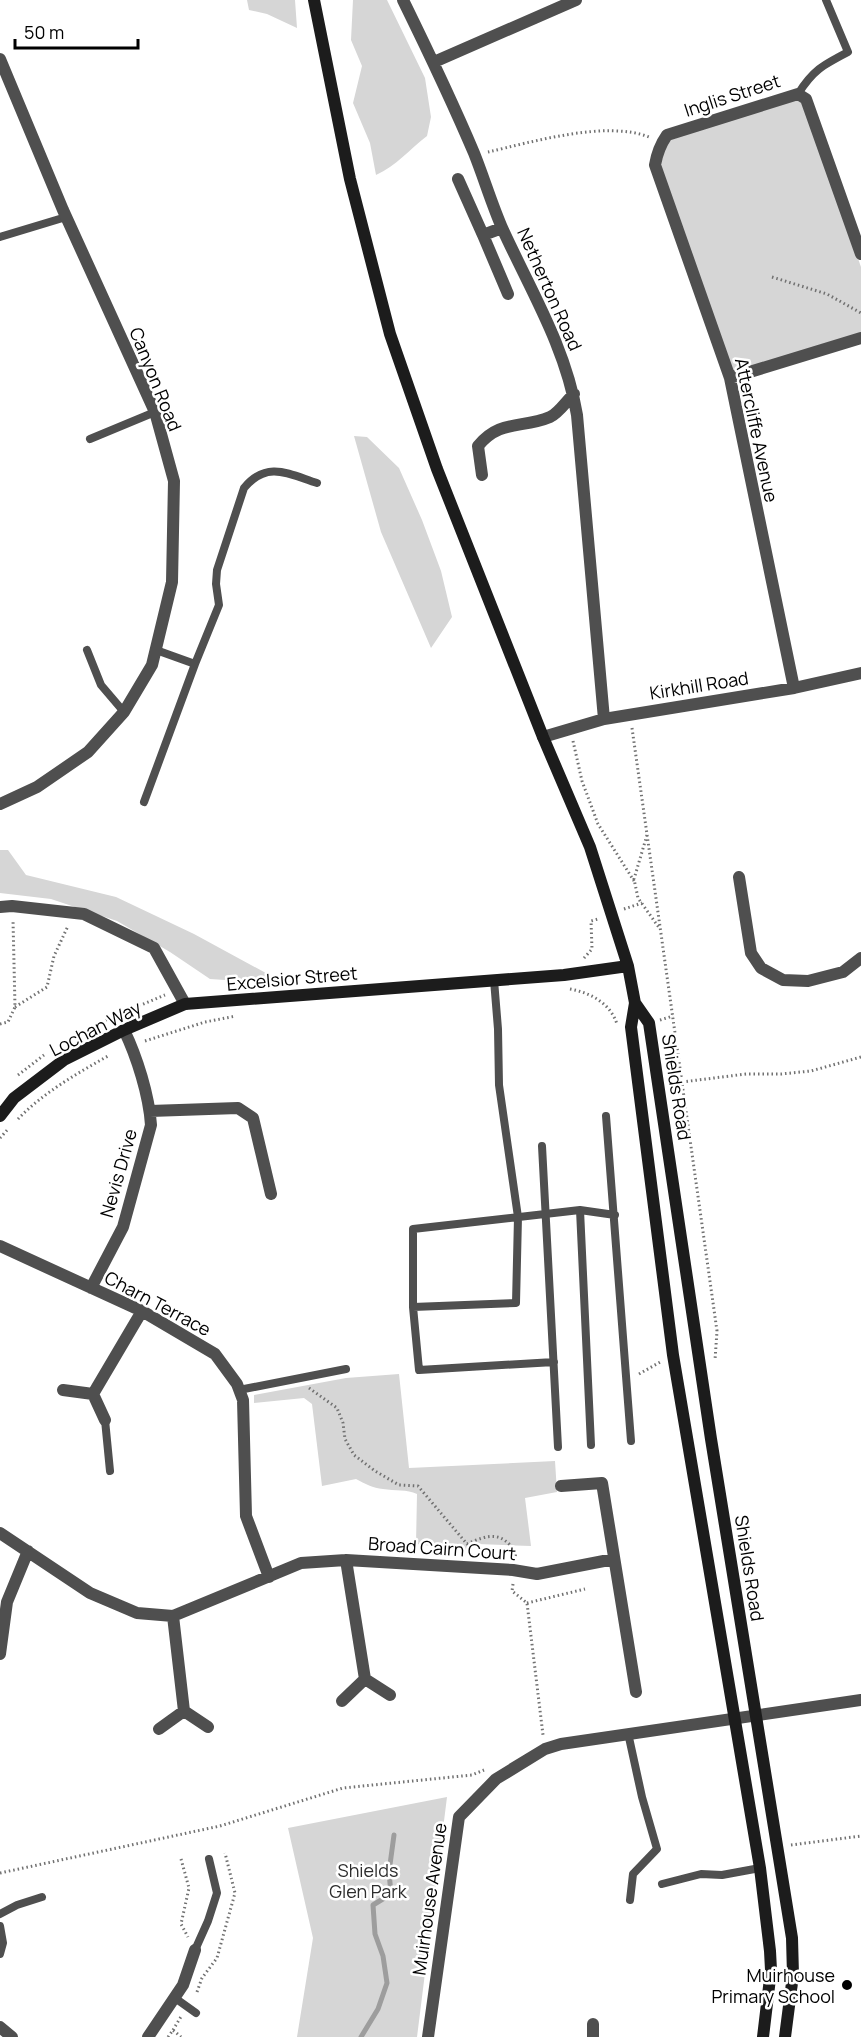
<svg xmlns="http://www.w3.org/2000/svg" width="861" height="2037" viewBox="0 0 861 2037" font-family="Manrope,sans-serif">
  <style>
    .green { fill: #d6d6d6 }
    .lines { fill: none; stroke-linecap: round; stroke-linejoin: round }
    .stream { stroke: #9d9d9d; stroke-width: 5 }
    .path { stroke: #717171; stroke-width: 3; stroke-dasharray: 1.5 3; stroke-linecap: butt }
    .lane { stroke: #4f4f4f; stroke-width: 8 }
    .street { stroke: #4f4f4f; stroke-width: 12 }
    .secondary { stroke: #1c1c1c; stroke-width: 12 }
    .poi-dot { fill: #000; stroke: #fff; stroke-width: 2 }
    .labels { text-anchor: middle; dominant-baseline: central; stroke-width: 5; stroke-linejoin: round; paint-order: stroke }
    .street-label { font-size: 18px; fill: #000; stroke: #fff }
    .park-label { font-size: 18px; fill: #2d2d2d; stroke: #fff }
    .poi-label { font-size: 18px; fill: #000; stroke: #fff; text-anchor: end }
  </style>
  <rect width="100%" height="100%" fill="#fff"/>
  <path class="green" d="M247 0H295L297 28 267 14 249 10Z
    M353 0H387L425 78 431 117 427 136C410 149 396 166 376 175L370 143 353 103 362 66 351 40Z
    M796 98 803 103 861 267V335L733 373 661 167 662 153 672 137Z
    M354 436 367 437 399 468 422 520 441 571 452 617 431 648 381 532Z
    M0 850H8L26 875 116 897 194 934 286 984 210 979 170 952 117 921 51 899 0 893Z
    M399 1374 409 1468 555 1461 557 1492 525 1498 531 1546 478 1544 467 1550 416 1544 417 1494C407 1489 395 1491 383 1489 373 1488 365 1484 356 1479L322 1486 312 1404 304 1398 254 1403V1395L346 1378Z
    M447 1797 417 2037H297L313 1938 288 1828Z"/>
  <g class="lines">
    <path class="stream" d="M361 2037 378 2009 387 1983 383 1956 375 1934 373 1905 391 1894 389 1872 394 1835"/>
    <path class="path" d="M488 152C532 142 606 120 649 137
      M772 277 827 294 861 313
      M632 728 717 1331 715 1360
      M573 741 582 781 598 824 634 881
      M647 835 634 879 638 898 660 929
      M624 909 642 903
      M584 958 592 949 591 921 598 919
      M570 989C591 993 610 1003 617 1024
      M15 1007 47 987 54 956 68 926
      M660 1020 673 1016
      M0 1024 8 1022 15 1007 13 920
      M145 1041 205 1022 236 1016
      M62 1043 112 1017 165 995
      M18 1075 44 1055
      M682 1082 746 1074H781L811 1071 861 1057
      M18 1119C43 1093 76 1074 108 1056
      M0 1138 9 1128
      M639 1374 662 1361
      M309 1388 337 1408 343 1423 345 1439 354 1455 375 1471 399 1485 418 1486 467 1544C489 1534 502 1531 516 1553L515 1557
      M513 1584 512 1591 527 1603 543 1735
      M527 1603 585 1589
      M791 1845 861 1836
      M181 1859 189 1888 181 1924 188 1937
      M0 1873 220 1826 343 1788 472 1775 484 1770
      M197 1992 202 1978 217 1958 235 1893 225 1853
      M173 2030 182 2015
      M168 2037 173 2030 181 2037"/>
    <path class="lane" d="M798 94C813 70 823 65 848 52L826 0
      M0 237 66 217
      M90 439 155 412
      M87 650 101 685 124 712
      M195 664 219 605 216 584 217 570 244 488C267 460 289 474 317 483
      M144 802 195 664 156 650
      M494 980 498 1029 499 1085 518 1217 516 1303 413 1307V1229L580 1210 615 1215
      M606 1116 631 1441
      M542 1146 558 1447
      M580 1210 591 1445
      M413 1307 419 1370 554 1362
      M239 1390 346 1369
      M105 1420 110 1471
      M628 1733 642 1797 657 1849 633 1874 630 1900
      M662 1884 701 1874 722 1875 760 1868
      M0 1914 17 1905 42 1897
      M0 1926 3 1943 0 1954
      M195 1950 208 1921 217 1893 209 1859
      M175 1998 196 2013"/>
    <path class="street" d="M403 0C428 51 452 101 474 153 484 178 492 205 503 230 531 291 566 348 577 415L604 719
      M0 59 63 210 155 412 174 481 172 582 152 665 124 712 88 752 37 787 0 804
      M434 62 576 0
      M458 179 483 235
      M502 228 483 235 508 294
      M730 378 861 338
      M482 475 478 446C500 419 522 429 550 417 559 413 567 400 574 394
      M794 688 730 378 655 165C657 153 660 145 667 135L798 94 806 99 861 254
      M543 737 604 719 794 688 861 673
      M739 877 751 953 761 968 783 980 808 981 843 972 861 958
      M0 907 12 906 84 914 154 948 185 1004
      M150 1111 238 1108 253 1118 271 1194
      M0 1246 142 1311 215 1354 237 1384 243 1400 246 1516 269 1577
      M91 1288 123 1227 151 1125C149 1095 137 1057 124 1030
      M63 1390 93 1394
      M105 1420 93 1394 142 1311
      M561 1486 602 1483 636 1692
      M0 1533 90 1593 137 1613 173 1616 301 1563 346 1560 513 1570 537 1574 614 1559
      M0 1654 7 1602 28 1551
      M365 1679 390 1695
      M342 1701 365 1679 346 1560
      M184 1711 208 1727
      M159 1729 184 1711 173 1616
      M0 2027 12 2037
      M148 2037 183 1985 195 1950
      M428 2037 459 1817 496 1779 545 1749 561 1744 861 1700
      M593 2037V2024"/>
    <path class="secondary" d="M314 0 350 179 390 334 437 469 543 737 590 847 628 966 635 1003 631 1027 673 1355 760 1868 770 1951 771 1970 763 2037
      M635 1003 649 1023 711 1439 792 1938 793 1975 785 2037
      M0 1116 14 1098 64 1060 124 1030 185 1004 564 975 628 966"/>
  </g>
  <circle class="poi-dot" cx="847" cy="1985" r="6"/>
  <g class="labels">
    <g class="street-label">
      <text transform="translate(732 95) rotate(-18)">Inglis Street</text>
      <text transform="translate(550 289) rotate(66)">Netherton Road</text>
      <text transform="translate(156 379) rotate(68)">Canyon Road</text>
      <text transform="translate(757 430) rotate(78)">Attercliffe Avenue</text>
      <text transform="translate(699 685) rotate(-9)">Kirkhill Road</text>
      <text transform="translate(292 978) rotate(-5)">Excelsior Street</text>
      <text transform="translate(95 1028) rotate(-27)">Lochan Way</text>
      <text transform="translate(677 1087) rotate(81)">Shields Road</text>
      <text transform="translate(118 1173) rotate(-74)">Nevis Drive</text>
      <text transform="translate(158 1303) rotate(28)">Charn Terrace</text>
      <text transform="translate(442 1548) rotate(4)">Broad Cairn Court</text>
      <text transform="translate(750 1568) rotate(81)">Shields Road</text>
      <text transform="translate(429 1899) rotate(-82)">Muirhouse Avenue</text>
    </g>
    <g class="park-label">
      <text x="368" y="1870">Shields<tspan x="368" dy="21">Glen Park</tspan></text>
    </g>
    <g class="poi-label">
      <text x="835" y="1975">Muirhouse<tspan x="835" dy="21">Primary School</tspan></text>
    </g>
  </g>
  <path d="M15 39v9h123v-9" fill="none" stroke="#000000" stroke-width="3"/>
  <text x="24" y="39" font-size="18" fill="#000000" stroke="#ffffff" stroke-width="4.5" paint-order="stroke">50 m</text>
</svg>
